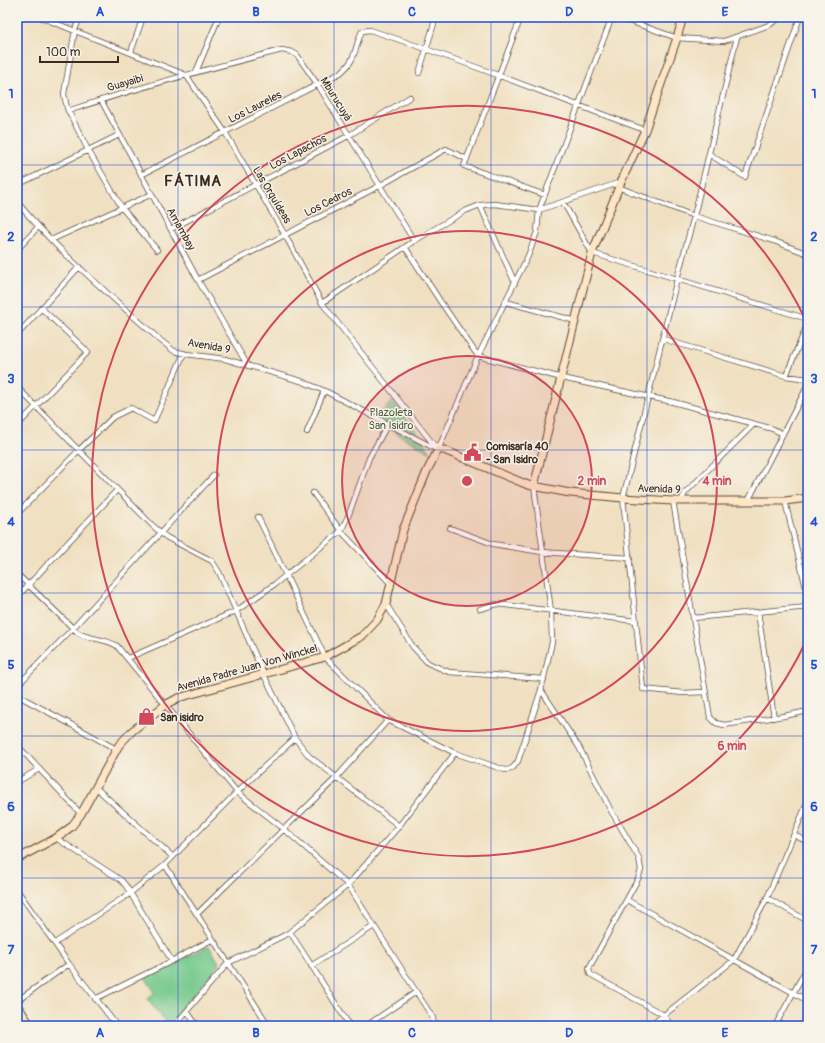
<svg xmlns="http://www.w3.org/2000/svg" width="825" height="1043" viewBox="0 0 825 1043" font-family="Pangolin,sans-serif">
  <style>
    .green { fill: #74c98d; stroke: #587a56 }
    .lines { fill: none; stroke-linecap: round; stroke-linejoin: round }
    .street-casing { stroke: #564536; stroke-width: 6 }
    .secondary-casing { stroke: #564536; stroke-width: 9 }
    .street { stroke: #fff; stroke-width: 4.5 }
    .secondary { stroke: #fee5c5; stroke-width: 7 }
    .grid { fill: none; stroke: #1d4ed8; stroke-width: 1; stroke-opacity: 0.55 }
    .ring { fill: none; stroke: #d1495b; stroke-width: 2 }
    .labels { text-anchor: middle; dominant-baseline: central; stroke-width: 3; stroke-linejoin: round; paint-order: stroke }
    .street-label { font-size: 11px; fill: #3b2a1e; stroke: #f7f3e8 }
    .park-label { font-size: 11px; fill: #4c5a3f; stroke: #f7f3e8 }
    .poi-label { font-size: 11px; font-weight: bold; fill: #3b2a1e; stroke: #f7f3e8; text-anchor: start }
    .district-label { font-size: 15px; font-weight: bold; letter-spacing: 1px; fill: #3b2a1e; stroke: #f7f3e8 }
    .centre { fill: #d1495b; stroke: #f7f3e8; stroke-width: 2 }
    .ring-label { font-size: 12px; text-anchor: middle; font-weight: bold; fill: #d1495b; stroke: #f7f3e8; stroke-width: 3; stroke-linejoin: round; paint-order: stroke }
    .neatline { fill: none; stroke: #1d4ed8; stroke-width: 1.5 }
    .grid-label { font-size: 13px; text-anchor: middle; font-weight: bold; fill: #1d4ed8 }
  </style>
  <rect width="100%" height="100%" fill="#f7f3e8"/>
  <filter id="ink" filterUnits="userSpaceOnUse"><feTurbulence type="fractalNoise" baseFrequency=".025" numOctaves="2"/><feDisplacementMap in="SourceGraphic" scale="8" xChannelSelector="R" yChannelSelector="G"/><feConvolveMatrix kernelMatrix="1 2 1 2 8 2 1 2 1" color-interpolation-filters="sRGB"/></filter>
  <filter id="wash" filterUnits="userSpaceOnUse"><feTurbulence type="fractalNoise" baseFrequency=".012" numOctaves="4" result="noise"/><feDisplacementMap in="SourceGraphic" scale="16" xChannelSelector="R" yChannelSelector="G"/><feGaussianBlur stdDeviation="0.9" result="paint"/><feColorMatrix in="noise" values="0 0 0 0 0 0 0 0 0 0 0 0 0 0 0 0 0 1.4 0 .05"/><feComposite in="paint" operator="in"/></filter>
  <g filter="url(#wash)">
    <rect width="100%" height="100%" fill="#f0e0c1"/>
    <path class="green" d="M393 400 431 453 373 420Z
      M209 946 220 964 168 1025 147 999 155 992 145 978Z"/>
  </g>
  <g filter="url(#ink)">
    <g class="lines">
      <defs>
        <path id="street" d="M40 17 186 75 225 132 285 235 322 303 438 450
          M80 17 75 30 64 94 67 108 88 150 122 208 157 250
          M521 17 464 166 545 195
          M618 17 677 38 724 41 769 25 781 17
          M131 52 143 17
          M196 72 219 17
          M419 73 436 17
          M101 100 198 280 248 366
          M68 111C138 87 210 68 282 50L292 52 297 55 318 85 414 241
          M709 154 745 177 800 17
          M141 175 340 73C357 60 354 48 362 31L370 30C463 60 553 97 645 130
          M17 185 119 135
          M618 187 694 216 774 241 808 254
          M17 202C59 253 111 296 160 340L174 351 186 354 225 359 301 381 327 392 436 449
          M563 202 592 253 808 319
          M480 205 515 283
          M171 229 348 136 410 97
          M51 240 152 194
          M405 247 440 301 478 356 562 378 673 402 773 429 783 434
          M17 250 38 227
          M198 280 379 186 446 149 467 159
          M506 302 576 321
          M322 303 414 241 465 211 480 205 495 204 539 210 621 182
          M17 335 79 267
          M663 339 786 376 808 379
          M786 376 808 323
          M17 387 152 525 166 537 212 561 219 572 264 675 295 738 309 756 399 826
          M17 426 88 352 41 308
          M307 432 324 391
          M438 450 478 356 528 256 537 232 539 210 612 17
          M313 493 341 531 390 583
          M673 501 710 717 716 723 724 725 784 716 808 711
          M681 501 685 493 754 424
          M748 501 808 385
          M785 501 808 596
          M17 514 79 450 113 417 131 408 154 421 184 353
          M258 517 325 657 388 720 455 753 505 770C512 770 514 767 518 761L541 690 552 642 551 611 534 486
          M450 528 493 544 542 552 630 558
          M17 574 78 633C91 640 105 638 117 646L237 792 284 829 348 885 433 1018 434 1026
          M17 597 117 490
          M386 604 413 647 428 663 449 672 544 679
          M480 609 497 604 636 621
          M758 612 774 718
          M693 618 808 607
          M128 658 236 611 275 584 341 531 349 514 369 458 388 424
          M17 686 73 628 214 475
          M541 690 579 747 610 809 639 858 641 870 638 879 589 968 590 974 664 1015 671 1026
          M705 692 683 693 643 689 623 498 677 279 694 216 737 37
          M17 695 116 749
          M17 745 81 814
          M17 782 39 769
          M95 787 173 857
          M794 835 808 842
          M56 838 121 880 126 886 172 961
          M165 865 269 1026
          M17 890 69 964 117 1026
          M767 898 808 921
          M627 900 808 1001
          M197 914 336 778 388 720
          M290 932 350 1026
          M55 943 129 894 165 865 237 792 295 738
          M311 966 374 926
          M95 999 172 961 213 939
          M17 1001 69 964
          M187 1011 197 1026
          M174 1026 228 963 287 934 348 885 399 826 455 753
          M366 1026 416 992
          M650 1026 734 960 767 898 808 801
          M775 1026 808 966"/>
        <path id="secondary" d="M534 486 592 253 621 182 645 130 677 38 683 17
          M17 859 56 838 71 827 81 814 119 745 132 731 165 705 178 698 325 657 362 636 377 620 386 604 403 530 427 471 438 450H444L528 485 570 493 623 498 673 501H785L808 498
          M17 1005 31 1026"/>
      </defs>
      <use href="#street" class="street-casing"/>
      <use href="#secondary" class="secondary-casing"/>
      <use href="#street" class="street"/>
      <use href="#secondary" class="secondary"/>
    </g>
  </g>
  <path class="grid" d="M178 17V1026M334 17V1026M491 17V1026M647 17V1026M17 165H808M17 307H808M17 450H808M17 593H808M17 736H808M17 878H808"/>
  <circle cx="467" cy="481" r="125" fill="#d1495b" fill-opacity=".12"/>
  <g class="ring">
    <circle cx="467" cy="481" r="125"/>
    <circle cx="467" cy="481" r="250"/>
    <path d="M807 639A375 375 0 1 1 807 323"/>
  </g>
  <defs>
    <symbol id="civic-bare" viewBox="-9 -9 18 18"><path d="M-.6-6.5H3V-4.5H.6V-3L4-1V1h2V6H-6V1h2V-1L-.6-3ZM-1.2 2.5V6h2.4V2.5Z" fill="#d1495b" stroke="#f7f3e8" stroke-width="2.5" paint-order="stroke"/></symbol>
    <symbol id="shop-bare" viewBox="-9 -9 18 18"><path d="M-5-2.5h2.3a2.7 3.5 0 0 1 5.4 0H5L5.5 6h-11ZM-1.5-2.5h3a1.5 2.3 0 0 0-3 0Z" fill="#d1495b" stroke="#f7f3e8" stroke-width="2.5" paint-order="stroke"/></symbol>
  </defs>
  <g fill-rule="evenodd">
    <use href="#civic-bare" x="460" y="440" width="25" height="25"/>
    <use href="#shop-bare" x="134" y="704" width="25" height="25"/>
  </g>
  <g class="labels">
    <g class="street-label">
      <text transform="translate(125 83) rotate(-16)">Guayaibi</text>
      <text transform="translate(336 99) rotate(58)">Mburucuyá</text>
      <text transform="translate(255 107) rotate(-27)">Los Laureles</text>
      <text transform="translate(298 152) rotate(-28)">Los Lapachos</text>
      <text transform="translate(272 195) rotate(59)">Las Orquídeas</text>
      <text transform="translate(328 202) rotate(-27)">Los Cedros</text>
      <text transform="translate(181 229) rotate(61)">Amambay</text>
      <text transform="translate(209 346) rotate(10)">Avenida 9</text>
      <text transform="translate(659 489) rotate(2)">Avenida 9</text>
      <text transform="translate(247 668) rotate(-16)">Avenida Padre Juan Von Winckel</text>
    </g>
    <g class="park-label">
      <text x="391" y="412">Plazoleta<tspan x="391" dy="13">San Isidro</tspan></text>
    </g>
    <g class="poi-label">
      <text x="486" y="446">Comisaría 40<tspan x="486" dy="13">- San Isidro</tspan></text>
      <text x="160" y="717">San isidro</text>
    </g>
    <g class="district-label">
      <text x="193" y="181">FÁTIMA</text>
    </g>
  </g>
  <circle cx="467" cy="481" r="6" class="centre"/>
  <g class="ring-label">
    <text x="592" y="485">2 min</text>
    <text x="717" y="485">4 min</text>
    <text x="732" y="750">6 min</text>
  </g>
  <rect width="825" height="1043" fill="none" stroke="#f7f3e8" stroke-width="44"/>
  <path d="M40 56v6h78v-6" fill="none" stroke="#3b2a1e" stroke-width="2"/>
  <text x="46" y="56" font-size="12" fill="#3b2a1e" stroke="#f7f3e8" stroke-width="3" paint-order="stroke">100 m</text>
  <rect x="22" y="22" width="781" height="999" class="neatline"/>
  <g class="grid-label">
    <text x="100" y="16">A</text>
    <text x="256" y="16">B</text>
    <text x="412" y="16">C</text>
    <text x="569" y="16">D</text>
    <text x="725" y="16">E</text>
    <text x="11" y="98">1</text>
    <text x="814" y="98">1</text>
    <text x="11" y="241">2</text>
    <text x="814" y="241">2</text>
    <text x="11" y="383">3</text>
    <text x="814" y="383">3</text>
    <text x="11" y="526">4</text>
    <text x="814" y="526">4</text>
    <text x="11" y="669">5</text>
    <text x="814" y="669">5</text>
    <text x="11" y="811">6</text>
    <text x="814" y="811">6</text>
    <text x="11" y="954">7</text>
    <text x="814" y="954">7</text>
    <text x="100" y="1037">A</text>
    <text x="256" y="1037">B</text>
    <text x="412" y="1037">C</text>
    <text x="569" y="1037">D</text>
    <text x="725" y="1037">E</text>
  </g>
</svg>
